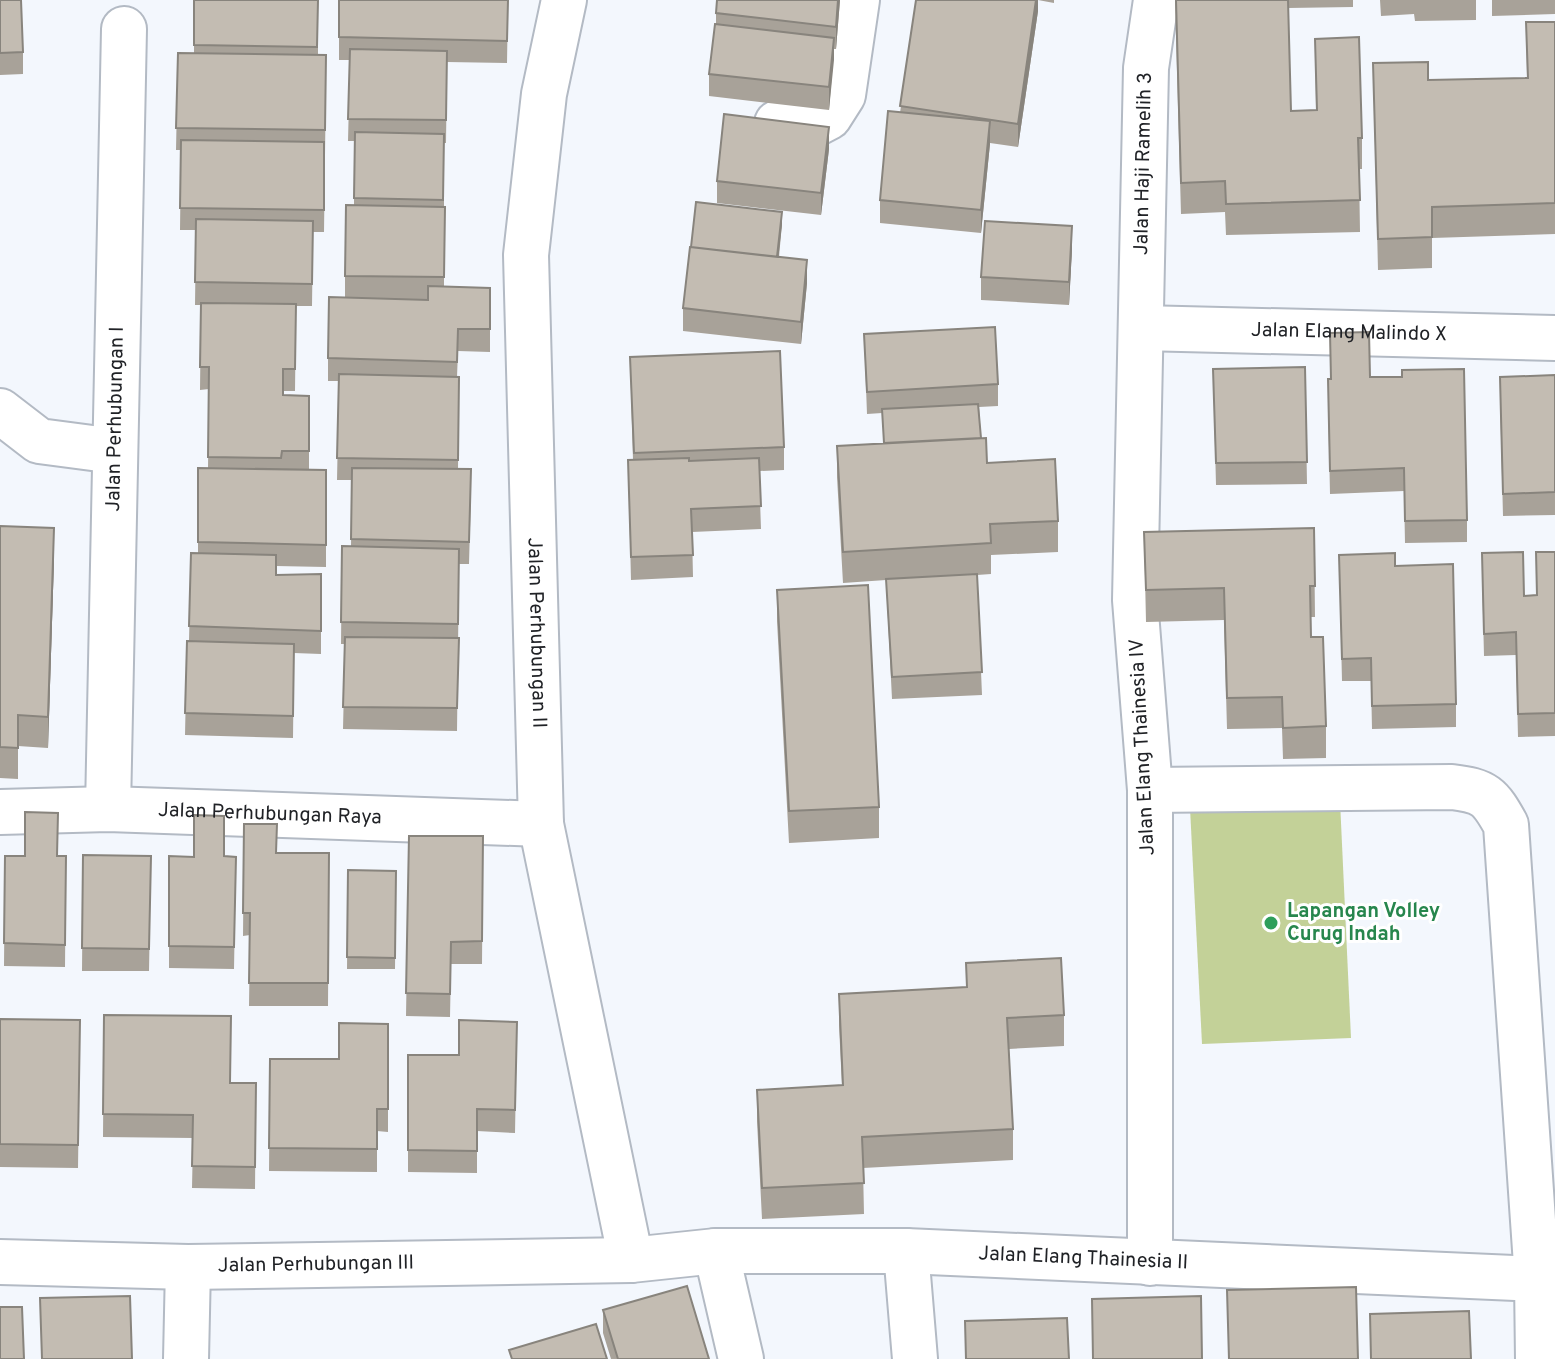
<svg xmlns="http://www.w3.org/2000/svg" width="1555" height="1359" viewBox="0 0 1555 1359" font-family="Overpass,sans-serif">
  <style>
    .green { fill: #c3d198 }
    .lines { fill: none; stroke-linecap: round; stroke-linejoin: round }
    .minor-casing { stroke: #b3bac4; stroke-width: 48 }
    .minor { stroke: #fff; stroke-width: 44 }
    .wall { fill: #a8a299 }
    .shaded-wall { fill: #88847d }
    .building { fill: #c3bcb2; stroke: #88847d; stroke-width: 2 }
    .leisure-dot { fill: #2e9e5b; stroke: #fff; stroke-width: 3 }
    .labels { text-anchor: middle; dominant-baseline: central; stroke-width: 6; stroke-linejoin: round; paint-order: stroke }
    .street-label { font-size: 20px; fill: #202226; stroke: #fff }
    .leisure-label { font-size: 20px; font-weight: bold; fill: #27864d; stroke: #fff; text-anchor: start }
  </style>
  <rect width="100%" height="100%" fill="#f3f7fd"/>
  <path class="green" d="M1340 801 1351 1038 1202 1044 1190 808Z"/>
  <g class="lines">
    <defs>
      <g id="minor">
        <path id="s1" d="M564 0 544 94 526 255 541 824 631 1260"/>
        <path d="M777 123 808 128 829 117 843 95 857 0"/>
        <path id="s2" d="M1141 328 1555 338"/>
        <path d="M0 411 39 441 115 451"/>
        <path d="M1150 790 1452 787C1485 791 1490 796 1506 825L1537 1279 1538 1359"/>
        <path id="s3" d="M108 809 124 29"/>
        <path id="s4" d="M0 812 108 809 541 824"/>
        <path d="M716 1251 741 1359"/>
        <path d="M906 1251 915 1359"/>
        <path id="s5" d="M0 1262 188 1267 631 1260 716 1251H906L1537 1279"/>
        <path id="s6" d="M1150 1263V790L1135 600 1146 68 1156 0"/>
        <path d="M186 1359 188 1267"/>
      </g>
    </defs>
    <use href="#minor" class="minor-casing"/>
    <use href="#minor" class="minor"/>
  </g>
  <path class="wall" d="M0 0 23 52V74L0 75Z
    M318 0V55L326 78 324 232H313L312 306H296L295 391H283V395L309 396V470H326V567L276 566V575L321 574V654L294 653 293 738 185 735 187 641H189L191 553H198V468H208L209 389 200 390 201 305H195L196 230H180L181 150H176L178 53 194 54V45Z
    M339 0H508L507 63 447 62 446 143H444V287L490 288V352L458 351 457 377H459L458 469 471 492 469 564H459L457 731 343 729 345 644H341L342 546H351L352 480H337L339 381H328V358L345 298V276L354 206V141H348L350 60H339Z
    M840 0 836 49H834L829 110 709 96V74L716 24V13Z
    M916 0H1054V3L1038 0V11L1018 147 990 143 981 233 880 223V200L900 113Z
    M1175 0H1353V7L1288 8 1291 111 1316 110 1315 39 1362 138V169H1359L1360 232 1226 235 1225 212 1181 214Z
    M1380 0H1476V20L1415 21 1414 14 1381 16Z
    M1492 0H1555V14L1492 16Z
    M1526 22H1555V234L1432 238V268L1378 270 1373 63 1428 80 1527 78Z
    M829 149 821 215 717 203V181Z
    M782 224 779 257 807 283 801 344 683 331V308Z
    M1072 249 1069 305 981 300V277Z
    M1330 333 1370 377 1467 520V542L1405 543 1404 491 1330 494 1328 402V379H1330Z
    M864 334 998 384V406L979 407 981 438 987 463 1058 521V552L991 555V574L977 575 982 695 892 699 886 580 843 583 837 477V446L884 443 882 413 867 414Z
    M630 357 784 447V470L759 471 761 529 692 532 693 577 631 580 628 460H633Z
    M1305 367 1307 484 1216 485 1213 369Z
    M1555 375V515L1503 516 1500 399Z
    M0 526 54 559 48 748 18 746V779L0 778Z
    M1314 528 1315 617H1311V637L1326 726V758L1283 759 1282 728 1227 729 1224 620 1146 622 1144 532Z
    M1555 552V736L1518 737 1516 655 1484 656 1482 575 1524 596 1536 595Z
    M1339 555 1395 566 1456 704V727L1372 729 1371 681H1342Z
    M777 590 879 807V838L789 843 777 621Z
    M244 824 277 853H329L328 1006H249L250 935 243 936Z
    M409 836H483L482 964H451L450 1017 406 1016Z
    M83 855 151 856 149 971H82Z
    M5 856H66L65 967 4 966Z
    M169 856 236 857 234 969 169 968Z
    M348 870 396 871 395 969H347Z
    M966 963 1064 1015V1046L1009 1049 1013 1129V1160L863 1168 864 1214 762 1219 757 1121V1090L842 1086 839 1025V994L966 987Z
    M104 1015 231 1083H256L255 1189 192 1188 193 1138 103 1137Z
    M0 1019 80 1020 78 1168 0 1167Z
    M517 1022 515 1133 477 1131V1173L408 1172V1055H459Z
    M388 1024V1132L377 1131V1172L269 1171 270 1059H339Z
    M603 1310 709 1359H611L603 1333Z"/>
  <path class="shaded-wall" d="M838 0H840L836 49V27Z
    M1036 0H1038V11L1018 147V124Z
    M834 38V60L829 110V87Z
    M990 121V144L981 233V210Z
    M829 127V149L821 215V193Z
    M782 212V224L777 270V258Z
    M1072 226V249L1069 305V282Z
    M807 260V283L801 344V322Z
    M54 528V559L48 748V717Z"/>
  <path class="building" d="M0 0H21L23 52 0 53Z
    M194 0H318L317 47 194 45Z
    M339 0H508L507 41 339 37Z
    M717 0H838L836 27 716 13Z
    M916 0H1036L1018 124 900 106Z
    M1176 0H1288L1291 111 1317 110 1315 39 1359 37 1362 138H1358L1360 200 1226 204 1225 181 1181 183Z
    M1526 22H1555V203L1432 207V237L1378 239 1373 63 1428 62V80L1528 78Z
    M715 24 834 38 829 87 709 74Z
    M350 49 447 51 446 120 348 119Z
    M178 53 326 55 325 130 176 128Z
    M888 111 990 121 981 210 880 200Z
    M724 114 829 127 821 193 717 181Z
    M355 132 444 134 443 200 354 198Z
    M181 140 324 142V210L180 208Z
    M696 202 782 212 777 257 691 247Z
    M346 205 445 207 444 277 345 276Z
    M196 219 313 221 312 284 195 282Z
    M985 221 1072 226 1069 282 981 277Z
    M690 247 807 260 801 322 683 308Z
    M428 286 490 288V329H458L457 362 328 358 329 297 428 300Z
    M201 303 296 304 295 369H283V395L309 396V451H282L281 458 208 457 209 367H200Z
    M995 327 998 384 867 392 864 334Z
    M1369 332 1370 377H1402V370L1464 369 1467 520 1405 521 1404 468 1330 471 1328 379H1331L1330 333Z
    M780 351 784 447 634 453 630 357Z
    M1305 367 1307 462 1216 463 1213 369Z
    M339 374 459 377 458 460 337 458Z
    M1555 375V492L1503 494 1500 377Z
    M978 404 981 438 884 443 882 409Z
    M986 438 987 463 1055 459 1058 521 990 524 991 543 843 552 837 446Z
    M689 458V461L759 458 761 506 691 509 693 555 631 557 628 460Z
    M198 468 326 470V545L198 542Z
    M352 468 471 469 469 542 351 539Z
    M0 526 54 528 48 717 18 715V748L0 747Z
    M1314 528 1315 586H1310L1311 637H1323L1326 726 1283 728 1282 697 1227 698 1224 588 1146 590 1144 532Z
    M342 546 459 549 458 624 341 622Z
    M1523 552 1524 596 1537 595 1536 552H1555V713L1518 714 1516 632 1484 634 1482 553Z
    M191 553 276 555V575L321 574V631L189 626Z
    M1395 553V566L1453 564 1456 704 1372 706 1371 658 1342 659 1339 555Z
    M977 574 982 672 892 677 886 579Z
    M868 585 879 807 789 811 777 590Z
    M345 637 459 638 457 708 343 707Z
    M187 641 294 644 293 716 185 713Z
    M25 812 58 813 57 856H66L65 945 4 943 5 856H25Z
    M194 815 224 816V856L236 857 234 947 169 946V856L194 857Z
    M244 824H277L276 853H329L328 983H249L250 913H243Z
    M409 836H483L482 941 451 942 450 994 406 993Z
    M83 855 151 856 149 949 82 948Z
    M348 870 396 871 395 958 347 957Z
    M1061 958 1064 1015 1007 1018 1013 1129 862 1137 864 1183 762 1188 757 1090 843 1085 839 994 967 987 966 963Z
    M104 1015 231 1016 230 1083H256L255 1167 192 1166 193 1115 103 1114Z
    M0 1019 80 1020 78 1145 0 1144Z
    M459 1020 517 1022 515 1110 477 1109V1151L408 1150V1055H459Z
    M339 1023 388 1024V1109H377V1149L269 1148 270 1059H339Z
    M687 1286 709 1359H618L603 1310Z
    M1356 1287 1358 1359H1229L1227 1290Z
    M130 1296 132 1359H42L40 1298Z
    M1201 1296 1202 1359H1093L1092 1299Z
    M0 1307H22L24 1359H0Z
    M1469 1311 1471 1359H1371L1370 1314Z
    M1067 1318 1069 1359H966L965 1321Z
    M596 1324 607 1359H512L509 1350Z"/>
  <circle class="leisure-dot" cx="1271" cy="923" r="8"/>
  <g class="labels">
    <g class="street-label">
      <text stroke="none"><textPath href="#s6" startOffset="1100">Jalan Haji Ramelih 3</textPath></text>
      <text stroke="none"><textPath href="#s2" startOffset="208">Jalan Elang Malindo X</textPath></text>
      <text stroke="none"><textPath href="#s3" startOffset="390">Jalan Perhubungan I</textPath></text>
      <text stroke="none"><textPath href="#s1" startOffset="636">Jalan Perhubungan II</textPath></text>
      <text transform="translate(1143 747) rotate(-93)">Jalan Elang Thainesia IV</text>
      <text stroke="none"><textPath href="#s4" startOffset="270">Jalan Perhubungan Raya</textPath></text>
      <text stroke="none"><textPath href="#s5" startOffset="1084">Jalan Elang Thainesia II</textPath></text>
      <text stroke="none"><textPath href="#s5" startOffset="316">Jalan Perhubungan III</textPath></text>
    </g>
    <g class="leisure-label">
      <text x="1287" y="912">Lapangan Volley<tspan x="1287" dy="23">Curug Indah</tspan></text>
    </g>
  </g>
</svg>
